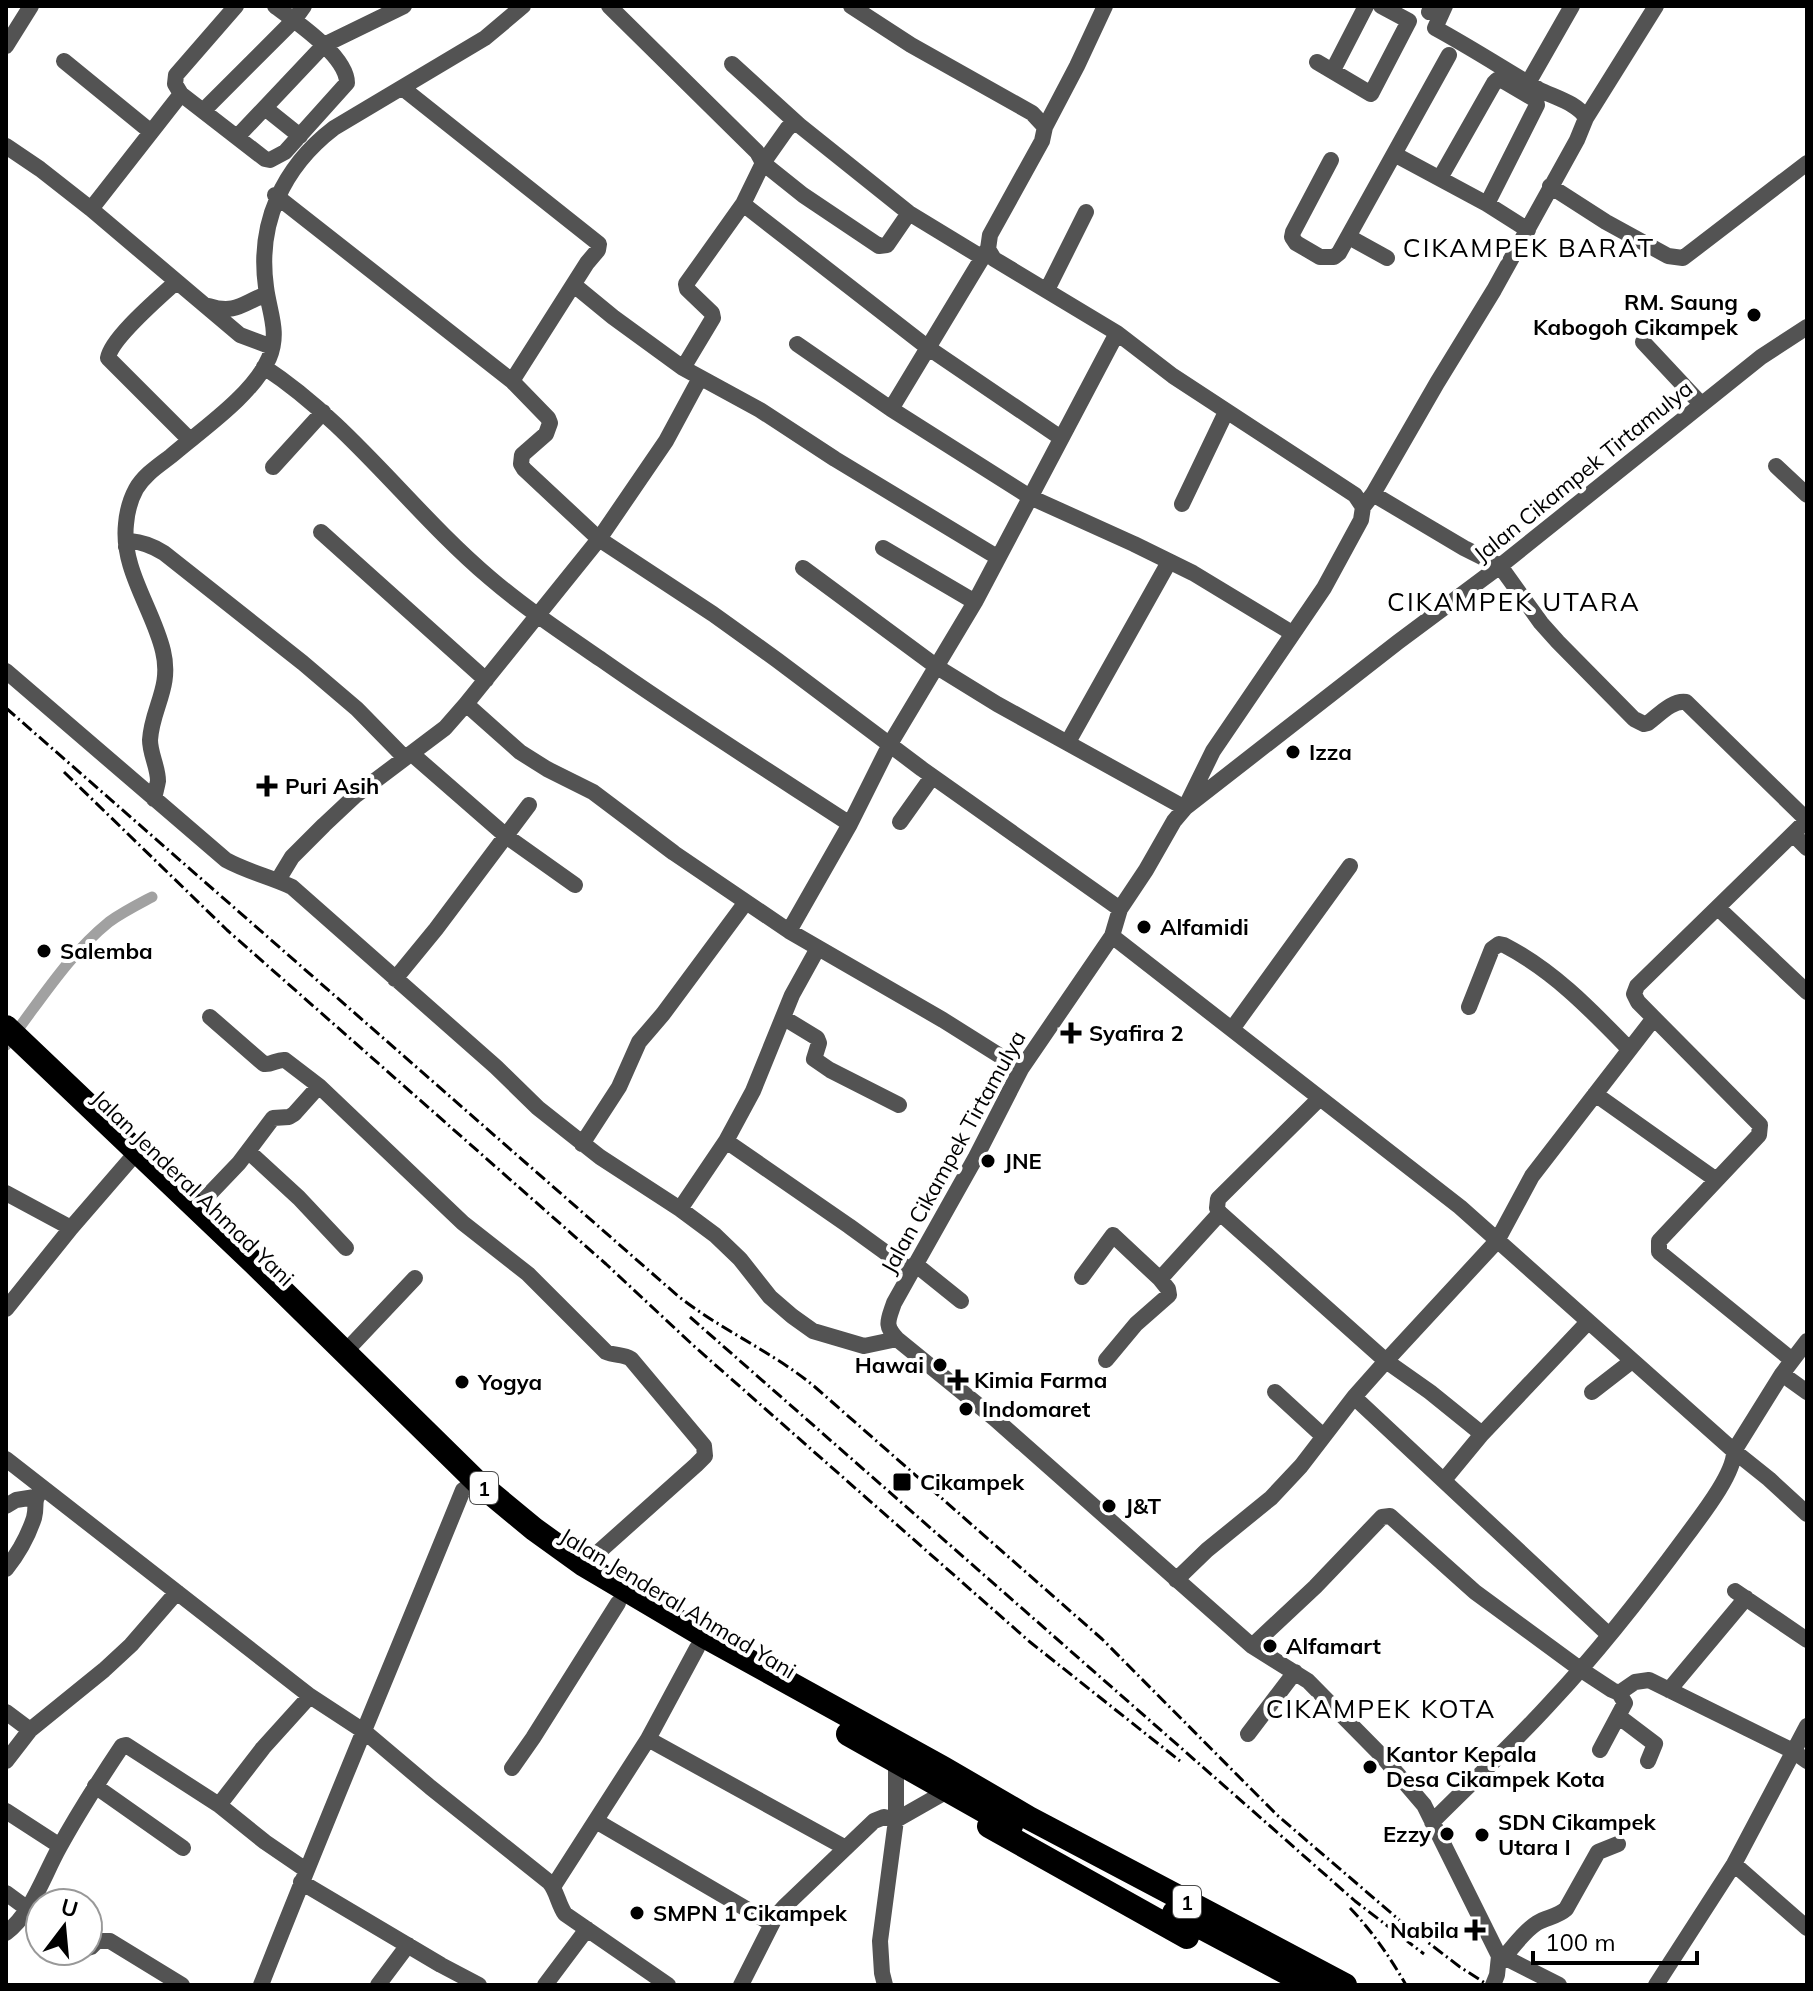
<svg xmlns="http://www.w3.org/2000/svg" width="1813" height="1991" viewBox="0 0 1813 1991" font-family="Mulish,sans-serif">
  <style>
    .lines { fill: none; stroke-linecap: round; stroke-linejoin: round }
    .canal { stroke: #a1a1a1; stroke-width: 11 }
    .minor { stroke: #535353; stroke-width: 16 }
    .highway { stroke: #000; stroke-width: 24 }
    .rail { stroke: #000; stroke-width: 3; stroke-dasharray: 12 4 2 4; stroke-linecap: butt }
    .poi-dot { fill: #000; stroke: #fff; stroke-width: 3 }
    .labels { text-anchor: middle; dominant-baseline: central; stroke-width: 8; stroke-linejoin: round; paint-order: stroke }
    .shield { fill: #fff; stroke: #4c4c4c; stroke-width: 2 }
    .shield-label { font-size: 20px; font-weight: bold; fill: #000 }
    .poi-label { font-size: 22px; font-weight: bold; fill: #000; stroke: #fff; text-anchor: start }
    .street-label { font-size: 22px; fill: #000; stroke: #fff }
    .quarter-label { font-size: 26px; letter-spacing: 2px; fill: #000; stroke: #fff }
  </style>
  <rect width="100%" height="100%" fill="#fff"/>
  <g class="lines">
    <path class="canal" d="M6 1045C39 1003 67 956 109 922 123 912 137 905 152 897"/>
    <path class="minor" d="M236 6 176 75 175 84 181 94 265 159 270 160 285 152 347 83C347 56 295 21 275 6
      M609 6 757 152 763 163 743 204 686 284 687 289 712 313 713 318 683 368
      M1429 12 1432 6
      M6 46 31 6
      M64 61 151 132
      M1317 62 1371 94 1409 21 1381 6
      M732 64 799 125
      M1333 70 1366 6
      M1528 83 1572 6
      M405 90 599 244 598 250 587 263 512 381
      M265 108 300 136
      M203 111 294 20 304 6
      M1586 118 1656 6
      M1045 127 1077 66 1105 6
      M237 137 324 45 404 6
      M6 146 40 169 91 209 240 335 272 347
      M1394 154 1487 204 1528 230
      M1331 160 1293 232 1292 237 1296 243 1320 257H1334L1339 253 1449 55
      M1440 178 1494 83 1497 80H1502L1536 100 1537 105 1487 204
      M1550 186 1606 222 1668 256 1683 258 1807 163
      M275 195 512 381 548 418 550 423 546 434 522 455 521 464 524 469 599 539 713 614 777 660 922 769 1120 909
      M743 204 927 347 1061 438
      M91 209 181 94
      M909 213 887 245 879 246 803 195 763 163 787 129 791 125H799L909 213 983 258
      M1349 237 1387 258
      M176 282C160 297 111 338 108 358L190 440
      M574 285 613 317 683 368 760 410 835 459 997 557
      M1047 290 1086 212
      M209 306C236 315 244 302 267 294
      M1643 342 1701 404
      M797 344 891 409 1030 497 1134 544 1193 573 1292 633
      M264 367C351 424 411 511 490 578 525 608 564 634 602 660 683 717 767 770 850 824
      M891 409 987 250
      M1776 466 1807 495
      M273 467 323 412
      M1373 494 1464 548 1500 566 1541 623 1558 642 1634 719 1644 724 1648 723C1659 715 1672 700 1686 702L1807 820
      M1182 504 1226 412
      M1363 507 1373 494 1437 383 1494 290 1577 140 1586 118C1578 103 1553 97 1538 89 1504 69 1470 47 1435 28L1445 6
      M321 532 486 680
      M126 547 130 541C143 542 153 546 164 553L303 663 357 709 405 758
      M883 548 975 602
      M803 568 937 667 997 704 1185 808 1213 751 1324 588 1361 520 1363 507 1355 495 1173 376 1117 333 994 259 988 249 990 235 1042 141 1045 127 1032 113 911 45 851 6
      M6 671 226 860C248 872 271 877 292 887L496 1067 538 1108 600 1157 680 1209 715 1235 740 1259 770 1297 792 1316 813 1331 864 1346 897 1339
      M466 704 520 752 547 769 593 792 674 853 789 931 943 1020 1021 1069
      M1068 742 1169 562
      M412 754 506 836 575 885
      M154 799C155 793 157 787 158 781 158 767 150 754 150 740 152 707 172 688 163 651 153 609 121 569 126 524 127 512 130 500 136 489 144 475 158 466 171 456 201 430 253 395 269 358 280 332 269 312 266 287 257 223 283 167 334 128L485 38 523 6
      M900 822 932 777
      M1793 834 1807 848
      M278 880 292 857 324 825 356 795 445 728 466 704 599 539 666 441 700 378
      M1718 908 1807 992
      M789 931 850 824 890 744 975 602 1117 333
      M1112 936 1460 1207 1734 1451C1735 1473 1701 1516 1687 1535 1645 1592 1601 1649 1552 1701 1514 1743 1472 1782 1432 1822
      M395 979 436 929 529 805
      M1469 1007 1492 949 1499 944 1504 945C1554 971 1591 1010 1629 1049
      M210 1017 264 1064C272 1065 277 1059 285 1060L319 1086 463 1223 528 1274 606 1352C615 1356 623 1354 631 1359L704 1446 705 1456 696 1465 584 1565
      M784 1018 817 1038 819 1043 814 1059 830 1070 899 1105
      M1232 1029 1350 866
      M1595 1094 1715 1179
      M1319 1099 1218 1199 1217 1208 1220 1213 1386 1361 1430 1392 1482 1434
      M726 1141 849 1226 911 1271
      M582 1144 619 1087 639 1042 663 1014 746 902
      M248 1151 299 1198 346 1248
      M6 1193 71 1228
      M196 1208 239 1163 273 1118 289 1117 294 1114 319 1086
      M680 1209 726 1141 753 1091 792 995 818 948
      M915 1264 961 1301
      M1082 1277 1113 1235 1160 1279 1220 1213
      M6 1309 71 1228 129 1161
      M1807 1341 1782 1374 1734 1451 1769 1479 1807 1514
      M345 1352 415 1278
      M1106 1360 1136 1324 1169 1295 1168 1289 1160 1279
      M1792 1360 1659 1252V1241L1759 1135 1760 1125 1638 1002 1634 994 1637 986 1807 820
      M1782 1374 1807 1392
      M1275 1392 1323 1436
      M1592 1392 1632 1361
      M1354 1397 1609 1635
      M6 1459 310 1696 365 1732 430 1787 549 1882C557 1891 558 1904 565 1914L668 1985
      M1444 1480 1482 1434 1588 1322
      M6 1506 16 1500 35 1497
      M6 1569C18 1554 28 1536 34 1518 38 1502 31 1503 43 1488
      M1176 1580 1207 1550 1271 1498 1301 1466 1354 1397 1386 1361 1497 1241 1532 1176 1654 1018
      M1735 1591 1807 1640
      M1252 1646 1315 1587 1382 1517 1390 1516 1475 1592 1580 1669 1612 1690 1619 1693 1635 1682 1649 1680 1793 1751 1807 1761
      M1669 1690 1746 1598
      M6 1712 30 1730
      M1618 1716 1655 1744 1648 1761
      M1248 1734 1295 1672
      M648 1739 844 1847
      M1600 1750 1625 1703 1619 1693
      M6 1761 30 1730 104 1670 131 1645 177 1592
      M512 1768 533 1738 618 1603
      M95 1786 183 1848
      M219 1805 263 1748 310 1696
      M6 1811 60 1846
      M596 1821 772 1924
      M1734 1864 1807 1928
      M301 1882 441 1965 479 1985
      M553 1887 648 1739 697 1648
      M6 1893 40 1918
      M6 1933C32 1913 43 1877 59 1848 78 1813 100 1779 122 1746L126 1745 219 1805 265 1842 306 1870
      M88 1948 91 1947 97 1941H110L182 1985
      M1499 1956 1504 1957 1559 1985
      M1504 1957C1514 1946 1524 1931 1537 1923 1547 1917 1557 1917 1566 1909L1598 1852 1618 1844
      M261 1985C326 1819 396 1655 463 1490L476 1481
      M378 1985 408 1945
      M545 1985 587 1929
      M741 1985 776 1916 784 1907 874 1821 884 1817 896 1820 947 1791
      M885 1985 882 1973 880 1941 896 1820V1762
      M1493 1985 1497 1975 1499 1956 1424 1805 1382 1756 1308 1681 1252 1646 994 1418 897 1339C884 1325 888 1321 894 1303L976 1157 1021 1069 1112 936 1120 909 1146 870 1174 821 1185 808 1398 642 1500 566 1761 357 1807 327
      M1656 1985 1734 1864 1807 1726"/>
    <path class="highway" d="M6 1027 252 1261 476 1481 534 1529 584 1565 704 1636 943 1768 1029 1818 1345 1985
      M848 1734 1011 1826
      M989 1826 1187 1937
      M1174 1913 1310 1985"/>
    <path class="rail" d="M6 708 678 1296C721 1330 773 1352 815 1387L1102 1639 1277 1815 1404 1924 1460 1967 1488 1985
      M64 772 227 930 606 1264 695 1347 1030 1642 1180 1761
      M690 1317 1270 1826 1355 1901 1424 1954
      M1350 1908C1372 1931 1390 1957 1406 1985"/>
  </g>
  <g class="poi-dot">
    <circle cx="1754" cy="315" r="8"/>
    <circle cx="1293" cy="752" r="8"/>
    <path d="M263 774h8v8h8v8h-8v8h-8v-8h-8v-8h8z"/>
    <circle cx="1144" cy="927" r="8"/>
    <circle cx="44" cy="951" r="8"/>
    <path d="M1067 1021h8v8h8v8h-8v8h-8v-8h-8v-8h8z"/>
    <circle cx="988" cy="1161" r="8"/>
    <circle cx="940" cy="1365" r="8"/>
    <path d="M954 1368h8v8h8v8h-8v8h-8v-8h-8v-8h8z"/>
    <circle cx="462" cy="1382" r="8"/>
    <circle cx="966" cy="1409" r="8"/>
    <rect x="892" y="1472" width="20" height="20" rx="4"/>
    <circle cx="1109" cy="1506" r="8"/>
    <circle cx="1270" cy="1646" r="8"/>
    <circle cx="1370" cy="1767" r="8"/>
    <circle cx="1447" cy="1834" r="8"/>
    <circle cx="1482" cy="1835" r="8"/>
    <circle cx="637" cy="1913" r="8"/>
    <path d="M1471 1918h8v8h8v8h-8v8h-8v-8h-8v-8h8z"/>
  </g>
  <g class="labels">
    <g class="shield">
      <rect x="470" y="1472" width="28" height="32" rx="6"/>
      <rect x="1173" y="1886" width="28" height="32" rx="6"/>
    </g>
    <g class="shield-label">
      <text x="484" y="1488">1</text>
      <text x="1187" y="1902">1</text>
    </g>
    <g class="poi-label">
      <text x="1738" y="302" text-anchor="end">RM. Saung<tspan x="1738" dy="25">Kabogoh Cikampek</tspan></text>
      <text x="1309" y="752">Izza</text>
      <text x="285" y="786">Puri Asih</text>
      <text x="1160" y="927">Alfamidi</text>
      <text x="60" y="951">Salemba</text>
      <text x="1089" y="1033">Syafira 2</text>
      <text x="1004" y="1161">JNE</text>
      <text x="924" y="1365" text-anchor="end">Hawai</text>
      <text x="974" y="1380">Kimia Farma</text>
      <text x="478" y="1382">Yogya</text>
      <text x="982" y="1409">Indomaret</text>
      <text x="920" y="1482">Cikampek</text>
      <text x="1125" y="1506">J&amp;T</text>
      <text x="1286" y="1646">Alfamart</text>
      <text x="1386" y="1754">Kantor Kepala<tspan x="1386" dy="25">Desa Cikampek Kota</tspan></text>
      <text x="1498" y="1822">SDN Cikampek<tspan x="1498" dy="25">Utara I</tspan></text>
      <text x="1431" y="1834" text-anchor="end">Ezzy</text>
      <text x="653" y="1913">SMPN 1 Cikampek</text>
      <text x="1459" y="1930" text-anchor="end">Nabila</text>
    </g>
    <g class="street-label">
      <text transform="translate(1583 471) rotate(-39)">Jalan Cikampek Tirtamulya</text>
      <text transform="translate(953 1152) rotate(-61)">Jalan Cikampek Tirtamulya</text>
      <text transform="translate(193 1188) rotate(44)">Jalan Jenderal Ahmad Yani</text>
      <text transform="translate(678 1603) rotate(31)">Jalan Jenderal Ahmad Yani</text>
    </g>
    <g class="quarter-label">
      <text x="1529" y="247">CIKAMPEK BARAT</text>
      <text x="1514" y="601">CIKAMPEK UTARA</text>
      <text x="1381" y="1708">CIKAMPEK KOTA</text>
    </g>
  </g>
  <rect width="1813" height="1991" fill="none" stroke="#000000" stroke-width="16"/>
  <g transform="translate(64 1927) rotate(16)"><circle r="38" fill="#ffffff" stroke="#999999" stroke-width="2"/>
  <path d="M0-6L14 30L0 20L-14 30Z" fill="#000000"/>
  <text y="-12" font-size="22" font-weight="bold" text-anchor="middle" fill="#000000">U</text>
  </g>
  <path d="M1533 1951v12h164v-12" fill="none" stroke="#000000" stroke-width="4"/>
  <text x="1545" y="1951" font-size="24" fill="#000000" stroke="#ffffff" stroke-width="6" paint-order="stroke">100 m</text>
</svg>
